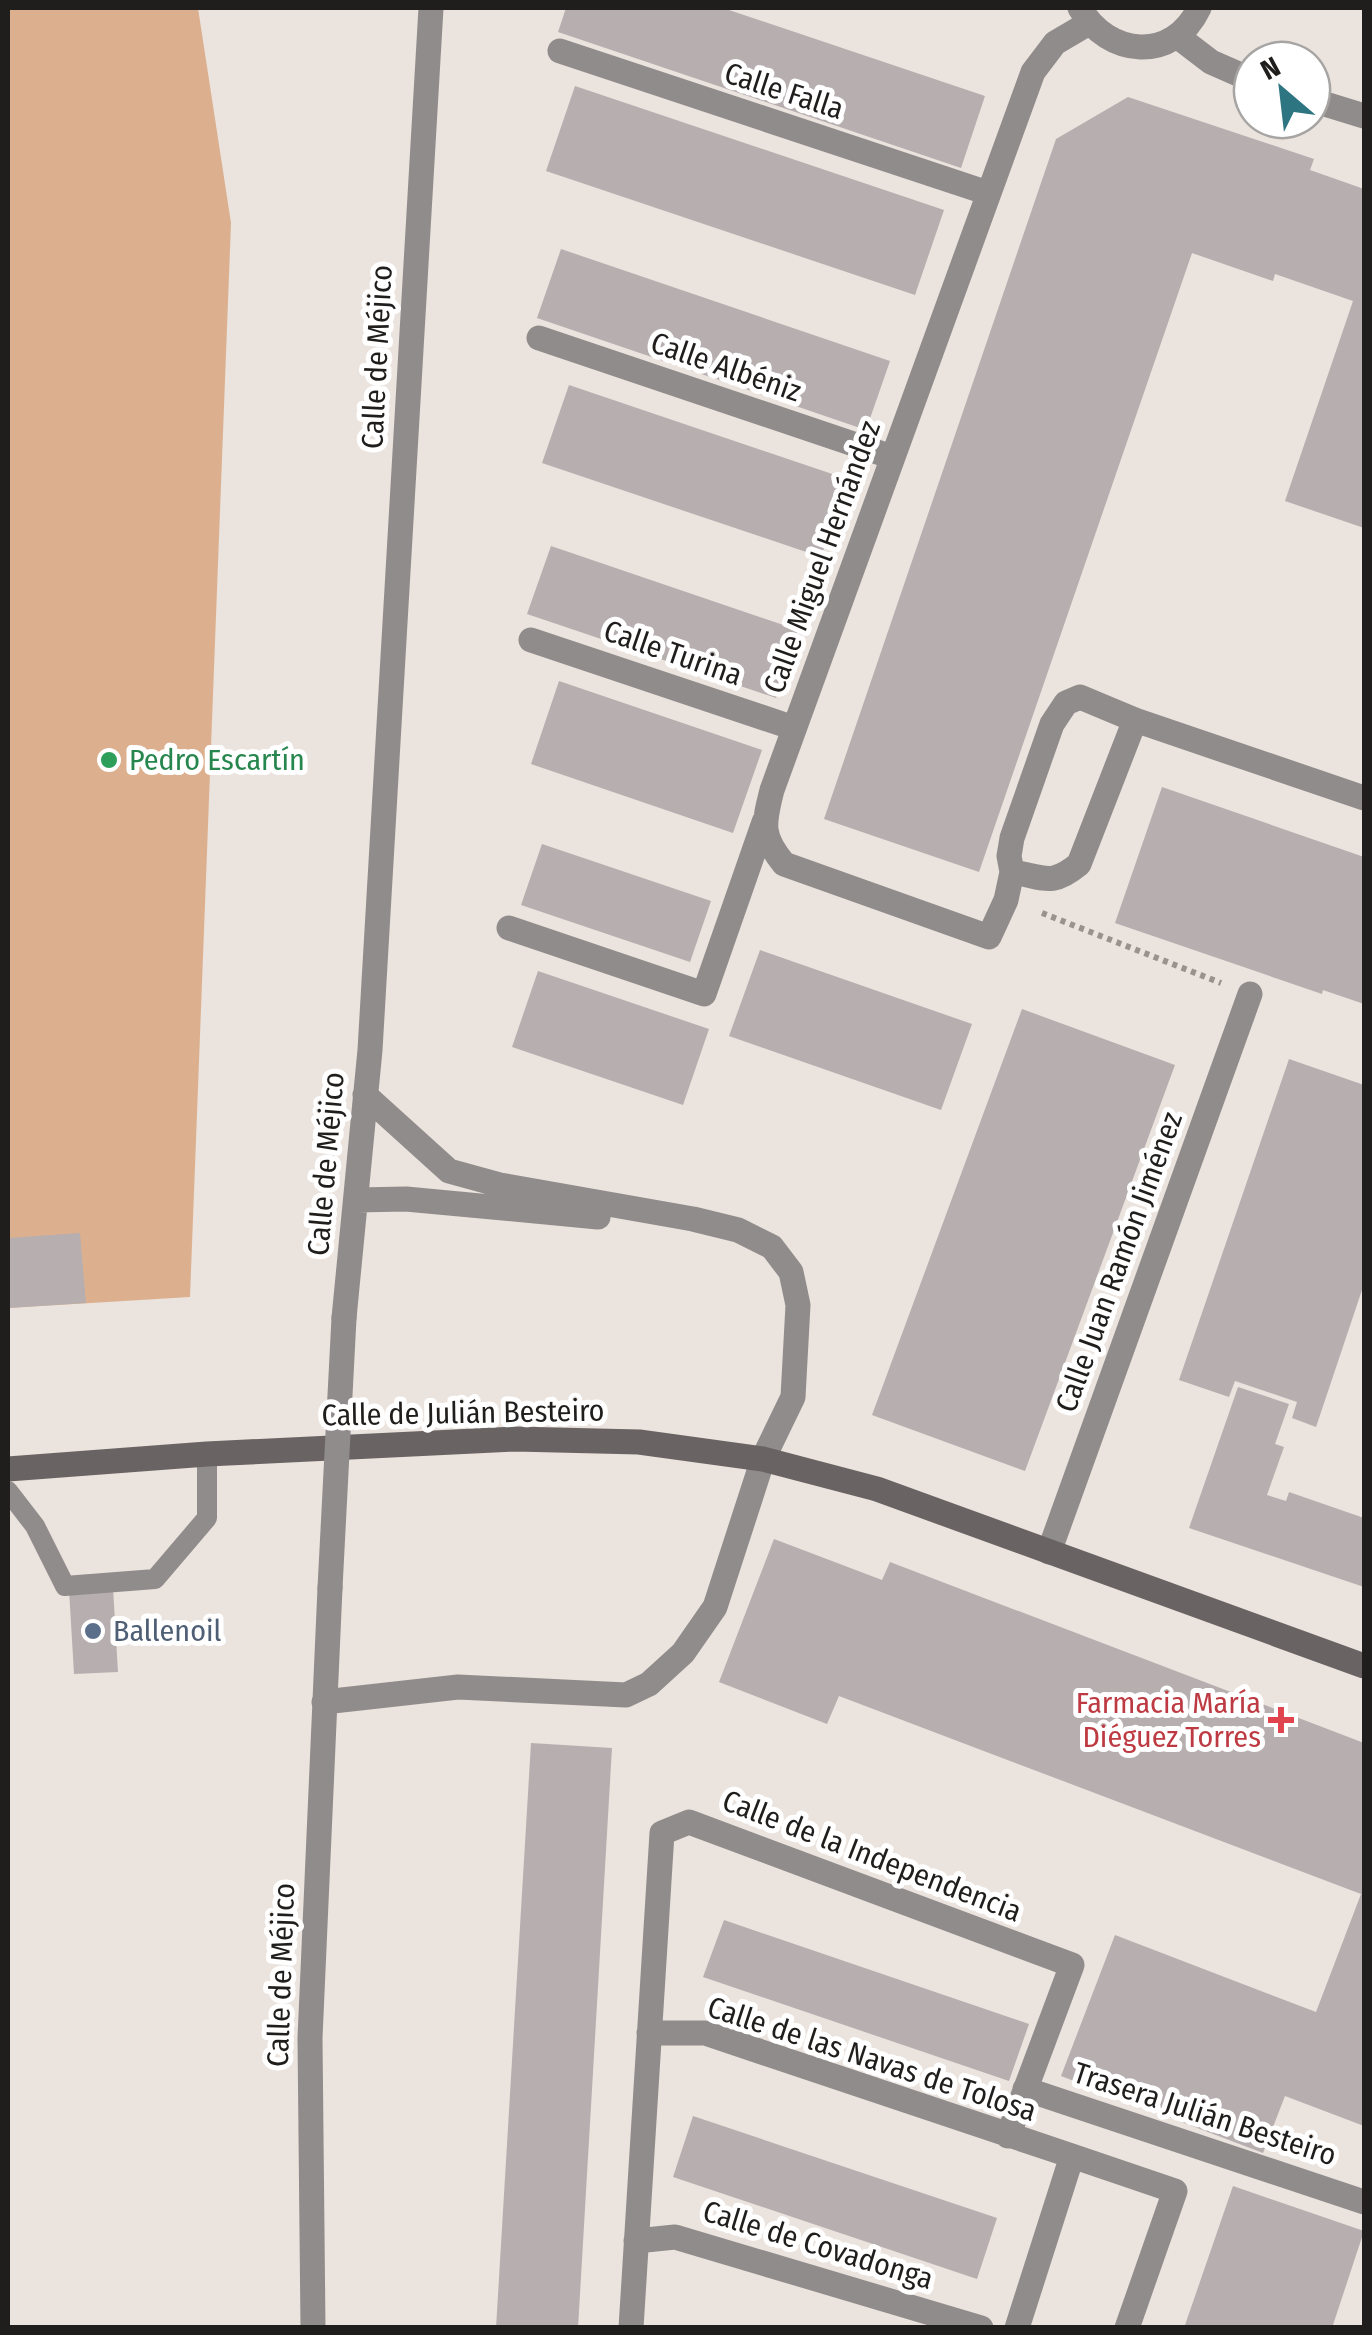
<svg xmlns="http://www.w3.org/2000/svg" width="1372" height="2335" viewBox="0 0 1372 2335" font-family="'Fira Sans Condensed',sans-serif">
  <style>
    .green { fill: #dcb08e }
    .building { fill: #b7aeb0 }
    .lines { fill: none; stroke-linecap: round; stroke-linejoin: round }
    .path { stroke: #99938f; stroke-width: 6; stroke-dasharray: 5 5; stroke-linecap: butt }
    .lane { stroke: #918c8c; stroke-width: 20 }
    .street { stroke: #918c8c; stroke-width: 25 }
    .secondary { stroke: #696363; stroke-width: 25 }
    .street-bridge { stroke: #918c8c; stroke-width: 25 }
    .leisure-dot { fill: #2e9e5b; stroke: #fff; stroke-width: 4 }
    .service-dot { fill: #5c6f8a; stroke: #fff; stroke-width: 4 }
    .health-dot { fill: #e0444e; stroke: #fff; stroke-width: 4 }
    .labels { text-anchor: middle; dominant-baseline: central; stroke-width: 10; stroke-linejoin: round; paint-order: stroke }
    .street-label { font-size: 30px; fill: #201e1c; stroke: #fff }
    .leisure-label { font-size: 30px; fill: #27864d; stroke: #fff; text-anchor: start }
    .service-label { font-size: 30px; fill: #4e5e75; stroke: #fff; text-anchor: start }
    .health-label { font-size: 30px; fill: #be3a42; stroke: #fff; text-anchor: end }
  </style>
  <rect width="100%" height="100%" fill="#ebe3dd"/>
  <path class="green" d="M8 8H198L231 223 190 1297 8 1308Z"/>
  <path class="building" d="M566 8H723L985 96 961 168 558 32Z
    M575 86 944 210 915 295 546 171Z
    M1128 97 1314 159 1310 170 1364 189V528L1285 501 1353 301 1275 274 1273 281 1192 253 979 872 824 819 1056 139Z
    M561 249 890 361 866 430 537 318Z
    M569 385 847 479 821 557 542 463Z
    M551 546 798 630 776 698 527 614Z
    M559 681 762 750 733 833 531 764Z
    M1162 787 1364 857V1004L1323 990 1322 994 1115 923Z
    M542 844 711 901 690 962 521 905Z
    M760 950 972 1024 941 1110 729 1036Z
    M538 971 709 1029 683 1105 512 1047Z
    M1022 1009 1175 1065 1025 1471 872 1415Z
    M1289 1059 1364 1085V1284L1316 1427 1292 1418 1297 1402 1235 1381 1229 1397 1179 1380Z
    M80 1233 86 1303 8 1308V1238Z
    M1238 1387 1289 1404 1275 1444 1284 1447 1267 1495 1286 1501 1289 1492 1364 1518V1587L1189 1528Z
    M774 1539 882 1580 890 1562 1364 1743V2126L1285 2096 1263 2153 1061 2076 1115 1935 1316 2012 1361 1894 839 1696 827 1724 719 1682Z
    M113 1588 118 1672 74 1674 69 1589Z
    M531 1743 612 1748 578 2328H496Z
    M724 1920 1029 2024 1009 2081 703 1977Z
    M693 2116 997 2218 977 2279 673 2177Z
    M1233 2186 1364 2231 1332 2328H1184Z"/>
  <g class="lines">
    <path class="path" d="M1042 913 1221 983"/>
    <path class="lane" d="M8 1491 35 1526 65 1586 155 1579 207 1518V1454"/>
    <path class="street" d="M1080 8C1108 57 1173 63 1199 8
      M1177 36 1211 62 1252 80
      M560 51 988 193
      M1312 100 1364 116
      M539 338 892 457
      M531 640 794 728
      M1135 720 1079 864C1051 887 1045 877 1012 872L1009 856 1012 838 1052 724 1066 703 1080 697 1135 720 1364 798
      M1012 872 1006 900 989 937 784 864C761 836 763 825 772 790L1033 72 1055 43 1089 23
      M509 928 704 994 764 822
      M356 1200 406 1199 598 1217
      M344 1318 370 1050 431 8
      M1049 1552 1250 994
      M324 1702 458 1687 626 1695 649 1684 683 1653 715 1607 763 1459 793 1397 798 1305 791 1272 772 1247 738 1230 693 1219 500 1185 449 1171 365 1095
      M649 2033H705L1072 2156
      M1025 2089 1364 2202
      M636 2241 675 2237 981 2328
      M313 2328 310 2038 330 1588
      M631 2328 662 1833 689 1822 1072 1965 1008 2136
      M1017 2328 1072 2156 1175 2191 1127 2328"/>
    <path class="secondary" d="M8 1469 207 1454 515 1439 639 1442 763 1459 877 1489 1364 1666"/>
    <path class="street-bridge" d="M330 1588 344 1318"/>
  </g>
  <circle class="leisure-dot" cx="109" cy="760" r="10"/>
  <circle class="service-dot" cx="93" cy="1631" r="10"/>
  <path class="health-dot" d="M1276 1705h10v10h10v10h-10v10h-10v-10h-10v-10h10z"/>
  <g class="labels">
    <g class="street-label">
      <text transform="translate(784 91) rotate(18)">Calle Falla</text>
      <text transform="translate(377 357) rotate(-87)">Calle de Méjico</text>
      <text transform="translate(726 367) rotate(19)">Calle Albéniz</text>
      <text transform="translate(822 557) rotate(-70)">Calle Miguel Hernández</text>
      <text transform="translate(673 653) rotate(19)">Calle Turina</text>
      <text transform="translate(326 1164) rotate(-85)">Calle de Méjico</text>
      <text transform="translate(1119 1262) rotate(-70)">Calle Juan Ramón Jiménez</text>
      <text transform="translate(463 1413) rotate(-1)">Calle de Julián Besteiro</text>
      <text transform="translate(872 1856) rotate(21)">Calle de la Independencia</text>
      <text transform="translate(281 1975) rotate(-88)">Calle de Méjico</text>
      <text transform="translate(872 2059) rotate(18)">Calle de las Navas de Tolosa</text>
      <text transform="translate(1205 2114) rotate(18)">Trasera Julián Besteiro</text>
      <text transform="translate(818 2245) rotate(17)">Calle de Covadonga</text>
    </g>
    <g class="leisure-label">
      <text x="129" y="760">Pedro Escartín</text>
    </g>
    <g class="service-label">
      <text x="113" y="1631">Ballenoil</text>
    </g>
    <g class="health-label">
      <text x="1261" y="1703">Farmacia María<tspan x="1261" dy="34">Diéguez Torres</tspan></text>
    </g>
  </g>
  <rect width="1372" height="2335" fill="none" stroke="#201e1c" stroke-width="20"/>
  <g transform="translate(1282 90) rotate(332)"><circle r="48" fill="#ffffff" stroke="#a6a5a4" stroke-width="2.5"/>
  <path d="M0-8L18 38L0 25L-18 38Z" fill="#2e7582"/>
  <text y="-15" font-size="28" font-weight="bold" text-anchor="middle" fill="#201e1c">N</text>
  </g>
</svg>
